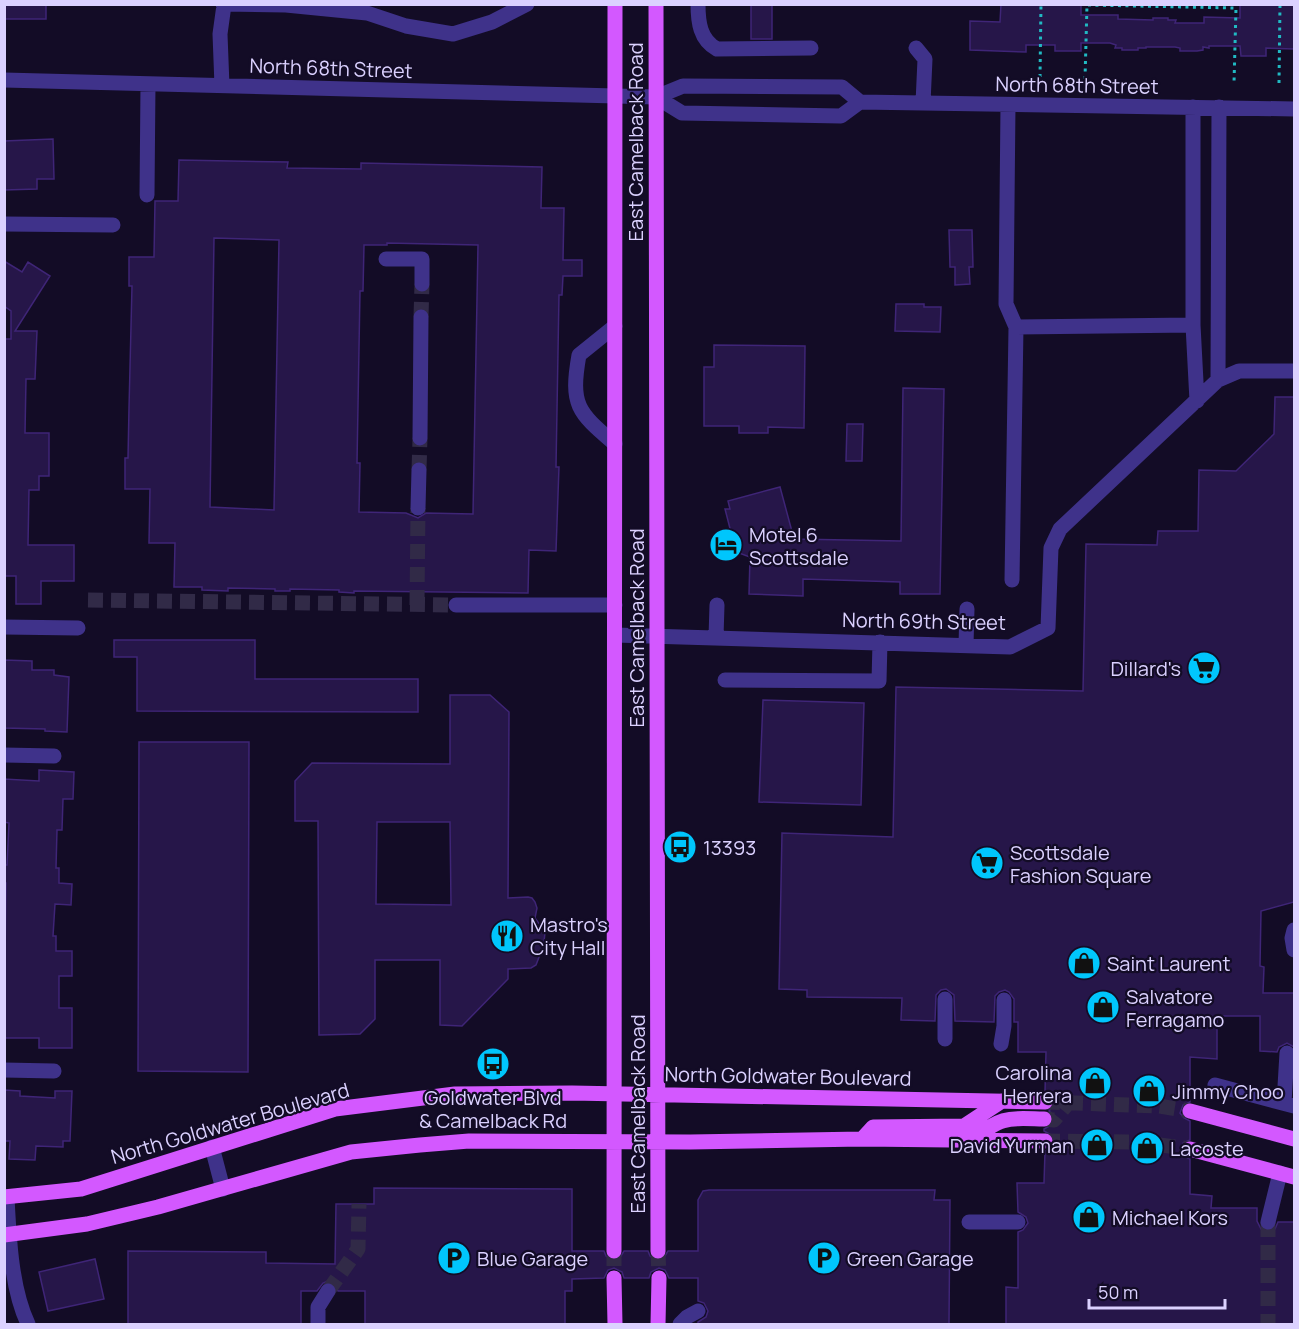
<svg xmlns="http://www.w3.org/2000/svg" width="1299" height="1329" viewBox="0 0 1299 1329" font-family="Manrope,sans-serif">
  <style>
    .building { fill: #261649; stroke: #3f2577; stroke-width: 1.5; fill-rule: evenodd }
    .lines { fill: none; stroke-linecap: round; stroke-linejoin: round }
    .minor-tunnel { stroke: #312a47; stroke-width: 15; stroke-dasharray: 15 8; stroke-linecap: butt }
    .major-tunnel { stroke: #312a47; stroke-width: 15; stroke-dasharray: 15 8; stroke-linecap: butt }
    .path { stroke: #21bac3; stroke-width: 3; stroke-dasharray: 3 4.5; stroke-linecap: butt }
    .minor { stroke: #3f328a; stroke-width: 15 }
    .major { stroke: #d358ff; stroke-width: 15 }
    .labels { text-anchor: middle; dominant-baseline: central; stroke-width: 4.5; stroke-linejoin: round; paint-order: stroke }
    .street-label { font-size: 20px; fill: #dbd1ff; stroke: #130c26 }
    .poi-label { font-size: 20px; fill: #dbd1ff; stroke: #130c26; text-anchor: start }
  </style>
  <rect width="100%" height="100%" fill="#130c26"/>
  <path class="building" d="M4 4H46V19H4Z
    M751 4H772V39H751Z
    M1001 4H1081V15H1118V19L1153 20V18H1168V20H1176L1175 23H1204V17L1240 18V4H1294V49L1266 48V56H1241L1240 46H1209V48L1203 47V50L1197 51H1180V48L1175 47H1146V48H1138V50H1122V48H1115L1116 45 1110 43H1081V51H1055V45H1026V52L970 50V21L1000 22Z
    M53 139 54 179H37V189L4 190V141Z
    M179 160 288 162 287 168 361 169V163L542 167 541 208H564L563 260H582V276H563L562 295H559L556 467H559L556 551 529 550 528 593 354 591V593L339 592V590L290 589V591H275V589L228 588V591L202 590V587H174L175 543H149L150 489H125V458H128L129 408 132 286H129V257H154L155 201H178ZM214 238 279 240 274 510 210 507ZM387 243 478 245 473 514 426 513 418 518 406 513 359 512 360 463H357L360 291H363L364 245H387Z
    M949 230H972L973 267H969L970 284 955 285V267H950Z
    M4 261 22 272 28 262 50 276 15 331H37L35 379H26L25 433H49V476H39V490H29L28 545H74V581H41V604H16V576H4V339H11V311L4 306Z
    M896 304H924V307H941L940 332 895 331Z
    M714 345 805 346 804 428 768 427V433H739V426H704V367H714Z
    M903 388 944 389 940 594H900V582L803 579V596L749 594 750 557 736 552 725 509H730L728 501 780 487 794 539 901 541Z
    M1275 397H1294V902L1261 911 1260 966 1264 967 1263 993H1294V1047L1287 1043 1279 1047 1277 1052 1260 1051V1016H1217V1059L1190 1057V1102L1183 1105 1180 1113 1184 1118 1190 1121V1140L1183 1143 1180 1151 1184 1156 1190 1159V1194L1212 1196 1211 1208H1257V1221L1261 1229 1266 1232 1275 1229 1278 1222H1294V1324H1006V1287L1018 1288V1232L1023 1230 1028 1223 1026 1217 1018 1212 1017 1183H1044L1045 1151 1050 1149 1055 1142 1053 1136 1044 1131V1129L1053 1124V1115L1049 1111 1055 1103 1053 1097 1045 1092 1046 1052H1018V1022H1014V999L1009 992 1005 990 999 992 995 996 994 1022 955 1021 954 995 946 989 941 990 936 995 935 1021 901 1020 902 998 807 997V990L779 989 782 833 893 837 896 687 1083 691 1086 544 1157 545 1158 531H1198L1199 470 1236 471 1274 434Z
    M847 424H863L862 461H846Z
    M114 640H255V679H418V712L137 711V657H114Z
    M4 660 32 661V670H54V675L69 677 67 732 45 731V729L4 728Z
    M450 695H490L509 712 508 898 528 897 532 898 535 902 537 908 535 918 545 932 543 952H541L536 965 531 968 508 969V979L462 1026 440 1025V960H375V1019L360 1034 319 1035 318 821H295V781L312 763 450 764ZM377 822H450L451 905 376 904Z
    M763 700 864 703 861 805 759 802Z
    M139 742H249L248 1072 138 1071Z
    M39 770 74 772 73 799H63L62 830H57L56 868H59V883L72 884 71 905 55 904 53 936H56V951H72V976H59V1008H72V1048H39V1038H4L6 883H4V865H7L9 823 4 822V779L39 781Z
    M4 1090 20 1091V1096L55 1098V1091H72L70 1141H63V1147L36 1146 35 1160 9 1159 10 1141H4Z
    M374 1188 572 1189V1251H604L606 1256 613 1261 619 1259 624 1251H648L650 1256 657 1261 663 1259 668 1251H698V1200L703 1191 709 1190H935L934 1200H950L949 1324H698V1322L706 1317 708 1311 704 1303 698 1301V1278H669L665 1270 659 1268 651 1272 649 1278H624L622 1272 614 1268 608 1270 604 1278 572 1279V1291H565V1324H365V1291H338L334 1283 328 1281 323 1283 317 1291H301V1324H128V1251L266 1252V1263L335 1264 336 1204H374Z
    M95 1259 104 1299 48 1311 39 1272Z"/>
  <g class="lines">
    <path class="minor-tunnel" d="M421 317 422 284
      M419 470 420 438
      M88 600 456 605
      M417 605 418 508
      M1268 1222V1324
      M328 1291 358 1249 359 1204"/>
    <path class="major-tunnel" d="M1045 1102 1159 1106 1190 1111
      M1044 1119 1054 1120 1068 1103
      M1045 1141 1138 1142 1190 1149
      M614 1251V1278
      M658 1251 659 1278"/>
    <path class="path" d="M1040 77 1041 4
      M1085 79 1087 5 1236 8 1234 83
      M1279 83 1280 4"/>
    <path class="minor" d="M223 4 286 5 367 13 406 26 453 34 492 22 527 4
      M698 4C698 22 700 40 717 49L811 48
      M916 48 925 59 923 103
      M4 80 656 97 683 86 842 87 860 102
      M222 86 220 34 224 5
      M656 97 682 113 841 116 860 102 1294 109
      M1008 105 1006 304 1016 327 1193 325
      M1193 107V325L1197 401
      M147 195 148 84
      M4 224 113 225
      M386 259H422V284
      M615 326 579 355C570 406 578 412 615 444
      M1218 380 1219 107
      M420 438 421 317
      M418 508 419 470
      M1012 580 1016 327
      M456 605H615
      M4 627 78 628
      M615 635 1010 647 1048 628 1051 548 1060 529 1218 380 1239 371H1294
      M716 637 717 605
      M966 645 967 609
      M725 680 879 681 880 642
      M4 755 54 756
      M1294 930 1292 938 1294 950
      M945 1039V999
      M1001 1044 1004 1026V1000
      M4 1070 54 1071
      M1215 1085 1294 1106
      M1284 1103 1287 1053
      M212 1147 223 1189
      M7 1197C9 1237 11 1288 28 1324
      M969 1222H1018
      M1268 1222 1280 1173
      M318 1324V1307L328 1291
      M680 1324 687 1317 698 1311"/>
    <path class="major" d="M656 4 658 1251
      M1190 1111 1294 1139
      M862 1139 873 1127 964 1126 1002 1101
      M970 1140C1003 1117 1004 1118 1044 1119
      M1190 1149 1294 1177
      M4 1197 81 1189 335 1109 455 1094 572 1093 1045 1102
      M4 1235 87 1224 158 1207 351 1152 420 1145 469 1141 690 1142 862 1139 1045 1141
      M614 1251 615 4
      M614 1278 615 1324
      M658 1324 659 1278"/>
  </g>
  <defs>
    <symbol id="hotel-disc" viewBox="-11 -11 22 22"><circle r="9.5" fill="#00c6fc" stroke="#130c26"/><path d="M-6-4.5h1.5V1H6V5H4.5V3h-9V5H-6ZM-4 0a1.8 1.8 0 1 1 3.6 0ZM.5 0V-2.5h3Q6-2.5 6 0Z" fill="#111"/></symbol>
    <symbol id="supermarket-disc" viewBox="-11 -11 22 22"><circle r="9.5" fill="#00c6fc" stroke="#130c26"/><path d="M-6-5.5h2.5l.6 2H6L4.5 2H-2.5L-4.4-4H-6ZM-1.5 3.2a1.3 1.3 0 1 0 .1 0ZM3 3.2a1.3 1.3 0 1 0 .1 0Z" fill="#111"/></symbol>
    <symbol id="bus-disc" viewBox="-11 -11 22 22"><circle r="9.5" fill="#00c6fc" stroke="#130c26"/><path d="M-5-6H5V4H4V6H2V4H-2V6H-4V4H-5ZM-3.5-4V0h7V-4ZM-3.5 1.2v1.5H-2V1.2ZM2 1.2v1.5H3.5V1.2Z" fill="#111"/></symbol>
    <symbol id="restaurant-disc" viewBox="-11 -11 22 22"><circle r="9.5" fill="#00c6fc" stroke="#130c26"/><path d="M-5-6h1v4h1v-4h1v4h1v-4h1v5L-1.5 .5V6h-2V.5L-5-1ZM5-6V6H3V1.5H1.5Q1.5-4 5-6Z" fill="#111"/></symbol>
    <symbol id="shop-disc" viewBox="-11 -11 22 22"><circle r="9.5" fill="#00c6fc" stroke="#130c26"/><path d="M-5-2.5h2.3a2.7 3.5 0 0 1 5.4 0H5L5.5 6h-11ZM-1.5-2.5h3a1.5 2.3 0 0 0-3 0Z" fill="#111"/></symbol>
    <symbol id="parking-disc" viewBox="-11 -11 22 22"><circle r="9.5" fill="#00c6fc" stroke="#130c26"/><path d="M-3.5-5.5H1a3.5 3.5 0 0 1 0 7H-1V5.5H-3.5ZM-1-3.4V-.6H.8a1.4 1.4 0 0 0 0-2.8Z" fill="#111"/></symbol>
  </defs>
  <g fill-rule="evenodd">
    <use href="#hotel-disc" x="707" y="526" width="38" height="38"/>
    <use href="#supermarket-disc" x="1185" y="649" width="38" height="38"/>
    <use href="#bus-disc" x="661" y="828" width="38" height="38"/>
    <use href="#supermarket-disc" x="968" y="844" width="38" height="38"/>
    <use href="#restaurant-disc" x="488" y="917" width="38" height="38"/>
    <use href="#shop-disc" x="1065" y="944" width="38" height="38"/>
    <use href="#shop-disc" x="1084" y="988" width="38" height="38"/>
    <use href="#bus-disc" x="474" y="1045" width="38" height="38"/>
    <use href="#shop-disc" x="1076" y="1064" width="38" height="38"/>
    <use href="#shop-disc" x="1130" y="1072" width="38" height="38"/>
    <use href="#shop-disc" x="1078" y="1126" width="38" height="38"/>
    <use href="#shop-disc" x="1128" y="1129" width="38" height="38"/>
    <use href="#shop-disc" x="1070" y="1198" width="38" height="38"/>
    <use href="#parking-disc" x="435" y="1239" width="38" height="38"/>
    <use href="#parking-disc" x="805" y="1239" width="38" height="38"/>
  </g>
  <g class="labels">
    <g class="street-label">
      <text transform="translate(331 68) rotate(2)">North 68th Street</text>
      <text transform="translate(1077 85) rotate(1)">North 68th Street</text>
      <text transform="translate(635 142) rotate(-90)">East Camelback Road</text>
      <text transform="translate(924 621) rotate(1)">North 69th Street</text>
      <text transform="translate(636 628) rotate(-90)">East Camelback Road</text>
      <text transform="translate(788 1076) rotate(1)">North Goldwater Boulevard</text>
      <text transform="translate(637 1114) rotate(-90)">East Camelback Road</text>
      <text transform="translate(230 1123) rotate(-16)">North Goldwater Boulevard</text>
    </g>
    <g class="poi-label">
      <text x="749" y="534">Motel 6<tspan x="749" dy="23">Scottsdale</tspan></text>
      <text x="1181" y="668" text-anchor="end">Dillard's</text>
      <text x="703" y="847">13393</text>
      <text x="1010" y="852">Scottsdale<tspan x="1010" dy="23">Fashion Square</tspan></text>
      <text x="530" y="924">Mastro's<tspan x="530" dy="23">City Hall</tspan></text>
      <text x="1107" y="963">Saint Laurent</text>
      <text x="1126" y="996">Salvatore<tspan x="1126" dy="23">Ferragamo</tspan></text>
      <text x="1072" y="1072" text-anchor="end">Carolina<tspan x="1072" dy="23">Herrera</tspan></text>
      <text x="1172" y="1091">Jimmy Choo</text>
      <text x="493" y="1097" text-anchor="middle">Goldwater Blvd<tspan x="493" dy="23">&amp; Camelback Rd</tspan></text>
      <text x="1074" y="1145" text-anchor="end">David Yurman</text>
      <text x="1170" y="1148">Lacoste</text>
      <text x="1112" y="1217">Michael Kors</text>
      <text x="477" y="1258">Blue Garage</text>
      <text x="847" y="1258">Green Garage</text>
    </g>
  </g>
  <rect width="1299" height="1329" fill="none" stroke="#dbd1ff" stroke-width="12"/>
  <path d="M1089 1299v9h136v-9" fill="none" stroke="#dbd1ff" stroke-width="3"/>
  <text x="1098" y="1299" font-size="18" fill="#dbd1ff" stroke="#130c26" stroke-width="4.5" paint-order="stroke">50 m</text>
</svg>
